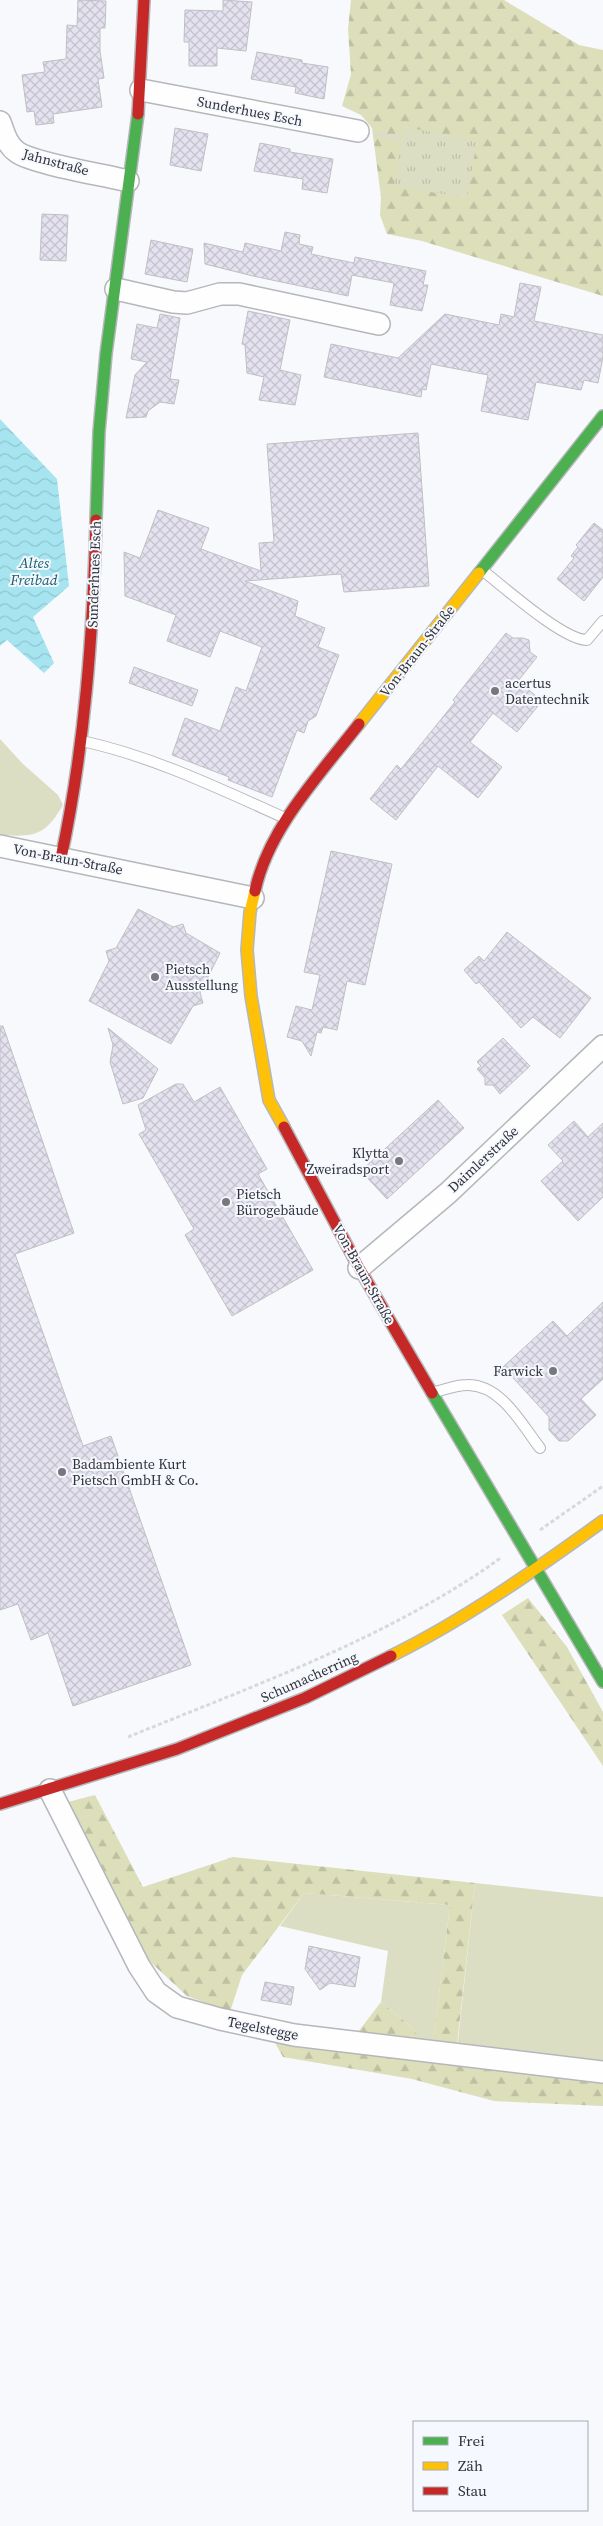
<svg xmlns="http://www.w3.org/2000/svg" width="603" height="2526" viewBox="0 0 603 2526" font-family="'Source Serif 4',serif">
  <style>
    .green { fill: #dcdec3 }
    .forest { fill: url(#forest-firs) }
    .park { fill: url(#park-tufts) }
    .water { fill: url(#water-waves) }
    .building { fill: url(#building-cross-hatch); stroke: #bfc0c3 }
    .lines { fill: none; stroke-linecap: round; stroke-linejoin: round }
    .lane-casing { stroke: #b5b7ba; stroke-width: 12 }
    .street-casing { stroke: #b5b7ba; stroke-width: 24 }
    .fast-casing { stroke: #b5b7ba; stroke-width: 14 }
    .slow-casing { stroke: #b5b7ba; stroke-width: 14 }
    .jam-casing { stroke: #b5b7ba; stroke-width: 14 }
    .path { stroke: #d8d9db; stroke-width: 3; stroke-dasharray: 4 2.5; stroke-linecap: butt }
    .lane { stroke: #fefeff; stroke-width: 10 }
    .street { stroke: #fefeff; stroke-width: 21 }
    .fast { stroke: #4caf50; stroke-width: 11 }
    .slow { stroke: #ffc107; stroke-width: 11 }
    .jam { stroke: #c62828; stroke-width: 11 }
    .poi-dot { fill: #76787d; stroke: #f5f8fe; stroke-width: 2 }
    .labels { text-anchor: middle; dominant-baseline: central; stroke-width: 4; stroke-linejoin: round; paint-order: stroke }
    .street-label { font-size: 14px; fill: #313338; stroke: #f5f8fe }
    .poi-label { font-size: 14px; fill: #313338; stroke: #f5f8fe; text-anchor: start }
    .water-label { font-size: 15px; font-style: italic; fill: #16616c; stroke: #f5f8fe }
  </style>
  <defs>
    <pattern id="forest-firs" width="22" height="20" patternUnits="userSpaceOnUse" patternTransform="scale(1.25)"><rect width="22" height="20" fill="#dddfbb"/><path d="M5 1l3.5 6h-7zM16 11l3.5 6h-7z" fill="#bec0a2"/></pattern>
    <pattern id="park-tufts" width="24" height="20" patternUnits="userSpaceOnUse" patternTransform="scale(1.25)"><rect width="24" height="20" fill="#dcdec3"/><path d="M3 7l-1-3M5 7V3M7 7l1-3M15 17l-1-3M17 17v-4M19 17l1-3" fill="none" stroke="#bdbfa8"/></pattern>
    <pattern id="water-waves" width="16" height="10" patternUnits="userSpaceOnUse" patternTransform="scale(1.25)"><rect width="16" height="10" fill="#a6e5f0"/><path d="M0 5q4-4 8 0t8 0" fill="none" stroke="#8fc5cf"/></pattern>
    <pattern id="building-cross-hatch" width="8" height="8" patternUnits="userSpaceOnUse" patternTransform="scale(1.25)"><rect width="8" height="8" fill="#e5e2ef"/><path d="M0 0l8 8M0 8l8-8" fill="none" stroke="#c5c2ce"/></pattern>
  </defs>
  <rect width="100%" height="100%" fill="#f7f9fc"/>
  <path class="green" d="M0 739 23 764 58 795 63 805C45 836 35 837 0 835Z
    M475 1883 603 1897V2068L457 2050Z
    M304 1893 450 1905 432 2052 408 2024 381 2002 388 1951 280 1926Z"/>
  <path class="forest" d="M351 0H504L579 45 603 50V296L422 241 387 234 380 215 381 197 372 128 361 115 342 106 351 74 348 29Z
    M528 1598 567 1647 603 1712V1766L502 1615Z
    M95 1795 143 1887 233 1857 475 1883 456 2054 355 2036 381 2002 408 2024 432 2051 450 1905 304 1893 242 1975 230 2012 187 1996 145 1957 68 1802Z
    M274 2041 524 2074 603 2082V2106L494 2101 412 2079 283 2057Z"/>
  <path class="park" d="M404 127 477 140 467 198 394 186Z"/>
  <path class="water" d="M0 419 57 479 69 586 33 617 54 663 44 673 7 640 0 646Z"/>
  <path class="building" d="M78 0 106 1 105 28H100V51L104 78 98 79 102 107 53 114 54 123 36 125 34 111 27 112 22 75 45 72 43 62 66 59 67 25 77 26Z
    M223 0 252 2 246 51 217 48V66H189V42H184L185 10 223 11Z
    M257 52 302 60V63L328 67 324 99 295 93 296 87 251 79Z
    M175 128 208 134 201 171 170 165Z
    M260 143 290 149V152L333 159 327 193 302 189 303 179 254 171Z
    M42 214 68 215 66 261 40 260Z
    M285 232 300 235 299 244 313 247 311 254 354 263 355 257 426 271 423 285H428L422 311 390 305 394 283 352 275 348 296 253 276 205 264 204 243 243 252 245 243 281 251Z
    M151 240 193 249 187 282 145 274Z
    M520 283 541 287 534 321 603 335V357L598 383 584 380 581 390 536 382 528 420 481 411 488 375 431 364 426 390 422 389 421 397 324 377 331 344 398 358 445 314 499 325 501 314 514 317Z
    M248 311 290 320 280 370 301 375 295 405 259 400 264 377 247 373 245 345 242 344Z
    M160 314 180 318 170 379 179 380 174 404 160 402 148 411 146 417 126 418 135 375 147 362 131 359 137 324 157 328Z
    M418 433 429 586 344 592 341 574 245 581 298 601 295 616 325 628 318 647 339 655 316 716 308 721 304 733 297 730 272 797 228 780 229 777 172 755 185 718 220 731 236 687 246 691 262 647 220 631 210 657 167 641 176 615 125 596 124 552 140 558 158 510 209 528 201 549 261 571 259 543 274 542 267 444Z
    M594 523 603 530V577L584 601 557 579 574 558 571 556 578 547 576 545Z
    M506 633 513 638H523L529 640 530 652 537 657 518 681 542 701 517 732 493 713 470 742 502 767 478 798 438 766 396 820 370 799 397 765 401 769 455 702 453 700Z
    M134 667 198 690 192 706 129 683Z
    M331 851 392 864 365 985 347 981 337 1030 323 1027 321 1033 317 1032 311 1056 302 1041 287 1037 296 1006 312 1010 320 975 304 972Z
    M138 909 173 927 183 924 186 933 220 953 200 993 203 1003 193 1006 171 1044 89 1001 109 961 106 951 116 948Z
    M507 932 591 998 560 1038 533 1017 521 1028 479 982 476 984 464 970 479 956 484 961Z
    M0 1026H3L74 1233 15 1254 83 1446 111 1436 191 1665 73 1706 48 1633 31 1640 18 1604 0 1610Z
    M108 1028 158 1069 143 1098 123 1104 110 1062 113 1045Z
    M503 1038 530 1066 500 1094 493 1085H485V1078L477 1069 481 1066 477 1062Z
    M176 1084H183L194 1102 220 1087 267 1169 258 1174 313 1270 232 1316 185 1235 194 1229 139 1134 146 1130 138 1105Z
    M438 1100 464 1128 387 1199 361 1171Z
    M574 1121 588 1137 603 1123V1197L578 1221 541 1181 563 1161 548 1145Z
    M603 1302V1379L581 1399 596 1415 568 1441H559L549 1430V1417L503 1367 553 1321 567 1336Z
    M309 1946 360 1957 355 1987 330 1983 320 1990 305 1969Z
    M265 1982 294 1987 291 2005 261 2000Z"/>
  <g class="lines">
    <defs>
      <path id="lane" d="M482 570C504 587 563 640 587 640L603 621
        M82 741C152 756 220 789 285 818
        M434 1392C444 1390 456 1385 467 1385 501 1384 522 1425 540 1448"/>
      <path id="street" d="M141 90 358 131
        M0 122C4 133 7 145 17 152 34 164 105 175 128 181
        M116 289 173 302 187 303 220 294H239L379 324
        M0 846 253 898
        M359 1268 448 1193 603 1046
        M50 1790 139 1966 156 1992 177 2007 220 2019 294 2035 603 2072"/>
      <path id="fast" d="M96 520 99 432 106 354 138 114
        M479 573 603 416
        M432 1393 603 1682"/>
      <path id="slow" d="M359 724 479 573
        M255 891 250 912 247 950 251 996 269 1100 284 1127
        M391 1656C466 1619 535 1570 603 1521"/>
      <path id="jam" d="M138 114 144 0
        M61 858C85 746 93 634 96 520
        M255 891C268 829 320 774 359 724
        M284 1127 359 1268 432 1393
        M0 1804 177 1749 305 1698 391 1656"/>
    </defs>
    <use href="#lane" class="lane-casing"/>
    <use href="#street" class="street-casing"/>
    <use href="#fast" class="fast-casing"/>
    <use href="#slow" class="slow-casing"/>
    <use href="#jam" class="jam-casing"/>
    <path class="path" d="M376 134 402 138
      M540 1530 603 1486
      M128 1737C253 1686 393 1636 502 1557"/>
    <use href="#lane" class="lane"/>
    <use href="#street" class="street"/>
    <use href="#fast" class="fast"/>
    <use href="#slow" class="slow"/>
    <use href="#jam" class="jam"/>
  </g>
  <g class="poi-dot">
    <circle cx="495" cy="691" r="5"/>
    <circle cx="155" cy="977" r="5"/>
    <circle cx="399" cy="1161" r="5"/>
    <circle cx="226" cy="1202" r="5"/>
    <circle cx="553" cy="1371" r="5"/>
    <circle cx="62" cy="1472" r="5"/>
  </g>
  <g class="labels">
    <g class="street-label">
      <text transform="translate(250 111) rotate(11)">Sunderhues Esch</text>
      <text transform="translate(56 162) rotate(15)">Jahnstraße</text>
      <text transform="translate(94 574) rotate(-88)">Sunderhues Esch</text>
      <text transform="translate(417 651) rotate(-52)">Von-Braun-Straße</text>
      <text transform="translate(68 859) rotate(11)">Von-Braun-Straße</text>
      <text transform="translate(483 1159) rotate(-43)">Daimlerstraße</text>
      <text transform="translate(364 1274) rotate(61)">Von-Braun-Straße</text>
      <text transform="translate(309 1677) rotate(-24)">Schumacherring</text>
      <text transform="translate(263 2028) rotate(11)">Tegelstegge</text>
    </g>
    <g class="poi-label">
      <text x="505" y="683">acertus<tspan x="505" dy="16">Datentechnik</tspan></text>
      <text x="165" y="969">Pietsch<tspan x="165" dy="16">Ausstellung</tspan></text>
      <text x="389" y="1153" text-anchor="end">Klytta<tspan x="389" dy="16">Zweiradsport</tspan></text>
      <text x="236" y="1194">Pietsch<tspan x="236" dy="16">Bürogebäude</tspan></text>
      <text x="543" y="1371" text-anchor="end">Farwick</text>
      <text x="72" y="1464">Badambiente Kurt<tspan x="72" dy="16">Pietsch GmbH &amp; Co.</tspan></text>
    </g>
    <g class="water-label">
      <text x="34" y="562">Altes<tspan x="34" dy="17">Freibad</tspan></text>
    </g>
  </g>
  <rect x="413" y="2421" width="175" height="90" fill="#f5f8fe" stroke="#a7a9af"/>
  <rect x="423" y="2437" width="25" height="8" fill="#4caf50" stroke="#a7a9af"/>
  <text x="458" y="2446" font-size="15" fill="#313338">Frei</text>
  <rect x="423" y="2462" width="25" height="8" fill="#ffc107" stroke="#a7a9af"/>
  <text x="458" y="2471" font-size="15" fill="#313338">Zäh</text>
  <rect x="423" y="2487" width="25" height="8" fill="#c62828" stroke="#a7a9af"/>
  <text x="458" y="2496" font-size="15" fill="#313338">Stau</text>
</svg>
